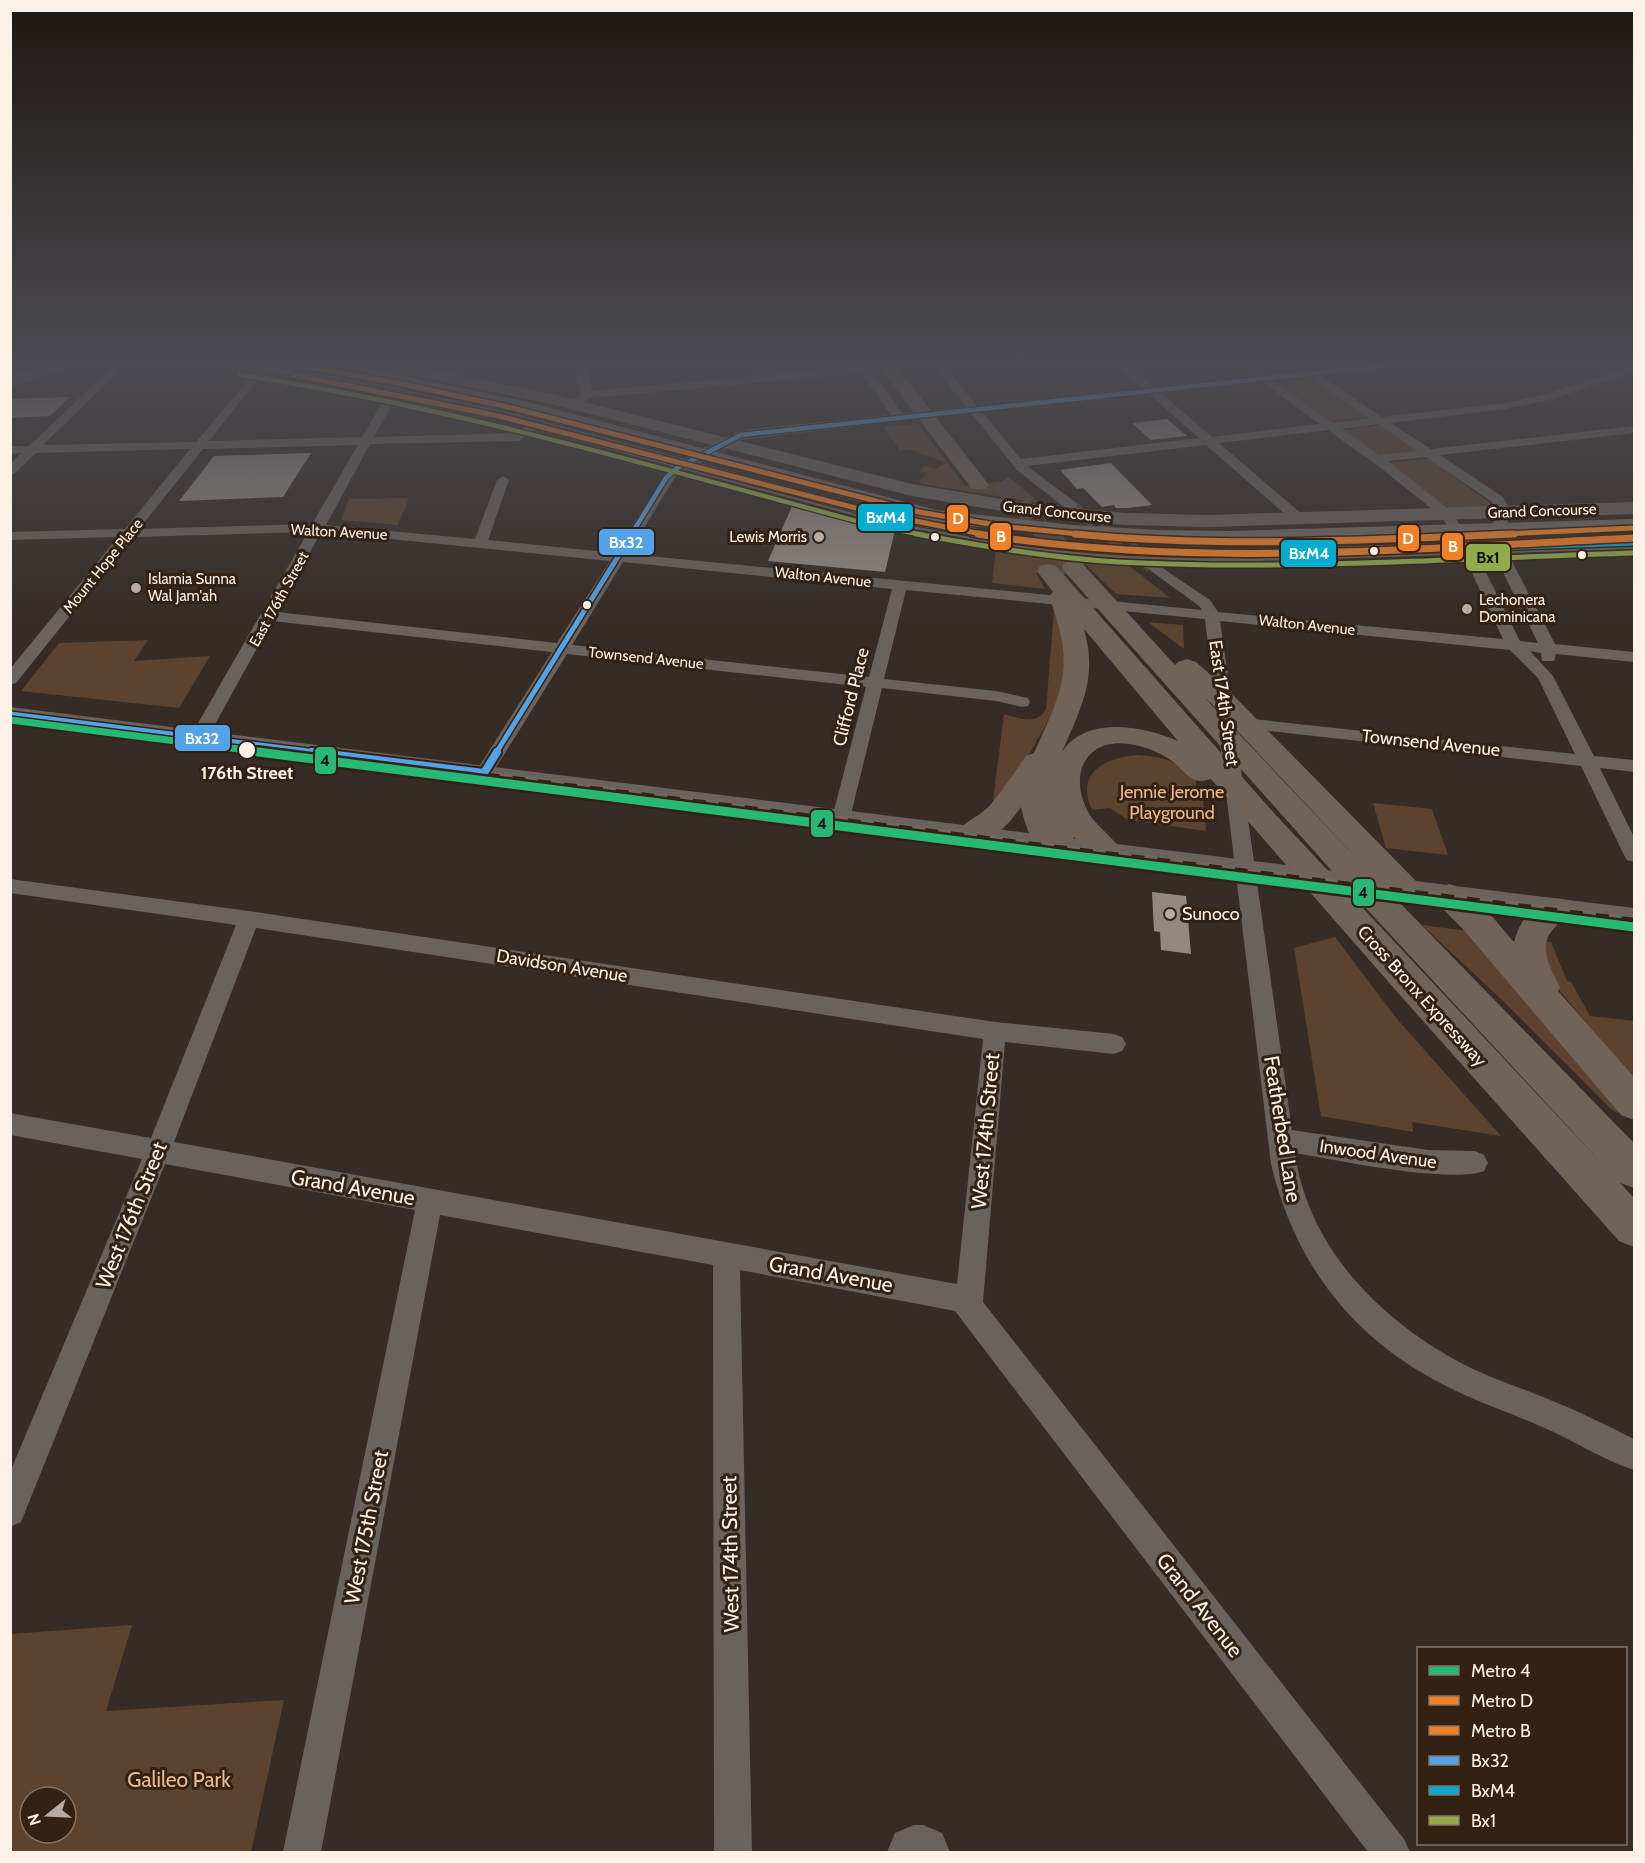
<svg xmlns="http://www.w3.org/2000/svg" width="1645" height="1863" viewBox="0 0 1645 1863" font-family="Cabin,sans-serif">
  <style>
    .green { fill: #5c432f; fill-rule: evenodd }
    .building { fill: #928982 }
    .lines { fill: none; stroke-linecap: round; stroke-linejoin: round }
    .street-tunnel-far1 { stroke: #544942; stroke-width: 12; stroke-dasharray: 12 6; stroke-linecap: butt }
    .street-tunnel { stroke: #544942; stroke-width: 16; stroke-dasharray: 16 8; stroke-linecap: butt }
    .highway-tunnel-far1 { stroke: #544942; stroke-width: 19; stroke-dasharray: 19 10; stroke-linecap: butt }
    .highway-tunnel { stroke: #544942; stroke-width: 25; stroke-dasharray: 25 12; stroke-linecap: butt }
    .street { fill: #6a625c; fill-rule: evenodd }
    .secondary { fill: #6a625c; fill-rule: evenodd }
    .primary { fill: #74685f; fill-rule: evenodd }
    .highway { fill: #716357; fill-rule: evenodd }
    .rail-far1-casing { stroke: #706862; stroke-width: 4.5 }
    .rail-casing { stroke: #706862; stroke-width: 7 }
    .rail-far1 { stroke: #332213; stroke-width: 3; stroke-dasharray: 10; stroke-linecap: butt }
    .rail { stroke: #332213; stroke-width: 4.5; stroke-dasharray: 13; stroke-linecap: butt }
    .bus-1-far2-casing { stroke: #332213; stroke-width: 7 }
    .bus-1-far1-casing { stroke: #332213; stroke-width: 8 }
    .bus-1-casing { stroke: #332213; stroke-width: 12 }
    .bus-2-far1-casing { stroke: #332213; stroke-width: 7 }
    .bus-2-casing { stroke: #332213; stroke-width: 8 }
    .bus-3-far1-casing { stroke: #332213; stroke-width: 7 }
    .bus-3-casing { stroke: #332213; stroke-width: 8 }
    .bus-1-far2 { stroke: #53a3e8; stroke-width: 4.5 }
    .bus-1-far1 { stroke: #53a3e8; stroke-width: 5 }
    .bus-1 { stroke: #53a3e8; stroke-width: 8 }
    .bus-2-far1 { stroke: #06acd0; stroke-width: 4.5 }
    .bus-2 { stroke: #06acd0; stroke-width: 5 }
    .bus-3-far1 { stroke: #90ac4a; stroke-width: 4.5 }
    .bus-3 { stroke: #90ac4a; stroke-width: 5 }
    .metro-1-far1-casing { stroke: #332213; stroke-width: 10 }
    .metro-1-casing { stroke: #332213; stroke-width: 14 }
    .metro-2-far1-casing { stroke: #332213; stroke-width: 8 }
    .metro-2-casing { stroke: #332213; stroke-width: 10 }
    .metro-3-far1-casing { stroke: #332213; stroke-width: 8 }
    .metro-3-casing { stroke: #332213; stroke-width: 10 }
    .metro-1-far1 { stroke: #26b874; stroke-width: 7 }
    .metro-1 { stroke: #26b874; stroke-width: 9 }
    .metro-2-far1 { stroke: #f18026; stroke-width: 5 }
    .metro-2 { stroke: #f18026; stroke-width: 7 }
    .metro-3-far1 { stroke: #f18026; stroke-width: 5 }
    .metro-3 { stroke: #f18026; stroke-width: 7 }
    .poi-dot { fill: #b7aba3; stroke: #332213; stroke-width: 2 }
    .bus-dot { fill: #fdf0e7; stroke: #332213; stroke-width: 2 }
    .labels { text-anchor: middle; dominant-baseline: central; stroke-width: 6; stroke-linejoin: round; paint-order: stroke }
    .far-street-label { font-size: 15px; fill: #fdf0e7; stroke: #332213 }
    .far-poi-label { font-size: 15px; fill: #fdf0e7; stroke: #332213; text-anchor: start }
    .street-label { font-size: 18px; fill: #fdf0e7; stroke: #332213 }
    .stop-label { font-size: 18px; font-weight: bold; fill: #fdf0e7; stroke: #332213 }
    .park-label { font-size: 18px; fill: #edb88f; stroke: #332213 }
    .poi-label { font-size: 18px; fill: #fdf0e7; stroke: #332213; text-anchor: start }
    .near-street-label { font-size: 21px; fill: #fdf0e7; stroke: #332213 }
    .near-park-label { font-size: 21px; fill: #edb88f; stroke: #332213 }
    .line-badge { stroke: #332213; stroke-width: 2 }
    .badge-label { font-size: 16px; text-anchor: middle; font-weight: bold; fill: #fff }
    .pale-badge-label { font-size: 16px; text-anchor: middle; font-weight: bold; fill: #111 }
  </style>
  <rect width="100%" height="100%" fill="#362c25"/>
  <path class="green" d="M1315 379 1371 417 1331 422 1275 381Z
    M918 424 965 486 1013 480 1040 503 922 484 919 481 927 473 919 471 924 466 936 469 946 463 910 449 900 451 884 427Z
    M1383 425 1421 451 1379 456 1343 430Z
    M1429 459 1493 505 1489 511 1452 512 1386 463Z
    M409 498 398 525 341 520 349 499Z
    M996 549 1127 564 1170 598 1116 594 1086 565 1036 573 1045 589 992 583Z
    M1054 610 1065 626 1064 685 1049 719 998 810 992 809 1004 714C1018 718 1037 726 1046 709Z
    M1148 622 1183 625 1184 649Z
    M148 640 134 661 210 656 179 708 21 691 59 643Z
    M1137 755C1168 757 1176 762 1200 780H1196V788L1202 789 1206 831 1128 820 1110 808 1092 810C1075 773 1104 758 1137 755Z
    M1373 803 1432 809 1448 855 1386 848Z
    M1422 925 1476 932 1625 1110 1617 1113 1610 1108 1502 1000Z
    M1335 937 1397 1019 1501 1136 1412 1122 1413 1132 1321 1116 1294 948Z
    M1539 941 1551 942 1567 981 1571 982 1590 1016 1634 1021V1080L1550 979Z
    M132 1625 106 1711 284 1700 251 1852H11V1634ZM30 1797H66V1833H30Z"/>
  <path class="building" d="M70 397 50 416 10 418V399Z
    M1167 419 1187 436 1151 440 1132 423Z
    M311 453 283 497 179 501 214 456Z
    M1111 463 1152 505 1128 508H1116L1114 505 1102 507 1083 488 1077 489 1060 470Z
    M793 504 895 530 885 572 768 561Z
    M1152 892 1186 896 1191 954 1161 950 1160 932 1154 931Z"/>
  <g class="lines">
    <path class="street-tunnel-far1" d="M673 471 739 436
      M1070 505 1111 535"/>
    <path class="street-tunnel" d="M1109 534 1152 565"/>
    <path class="highway-tunnel-far1" d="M1001 482 1046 535"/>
    <path class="highway-tunnel" d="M1045 534 1073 567"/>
    <path class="street" d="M114 365H125L43 445 196 442 261 365 267 368 209 441 362 437 404 365H414L374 437 516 433 536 420 542 424 519 441 370 444 326 525 475 539 497 480 503 476 509 480 488 540 615 553 667 471 673 467 679 471 628 554 1202 610 1199 606 1147 568 1145 565 1152 561 1210 600 1218 612 1503 639 1460 548 1442 517 1382 469 1328 430 1219 443 1304 516 1306 519 1304 522H1294L1206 445 1027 466 1075 502 1077 505 1075 508H1065L1017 470 971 413 739 440 733 436 735 433 752 429 891 415 861 373 590 398 573 407 567 404 581 394 575 365H585L592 391 867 365 902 413 966 407 933 365H944L977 406 1142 388 1117 365H1129L1154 387 1254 376V372L1258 371 1266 375 1308 369 1395 365 1390 368 1321 376 1382 417 1505 403 1546 394 1634 366V372L1549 400 1505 409 1391 423 1431 449 1634 426V433L1440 455 1503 497 1511 513 1502 536 1503 544 1555 644 1634 652V662L1556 654 1554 661H1542L1541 653 1530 651 1553 676 1594 756 1634 760V772L1600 768 1634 837V862L1627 860 1624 855 1581 766 1235 727 1292 1130 1428 1150 1475 1151 1484 1155 1488 1163 1484 1171C1449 1184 1337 1160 1295 1153 1308 1248 1381 1321 1463 1364 1488 1377 1516 1386 1543 1397 1574 1409 1604 1424 1634 1439V1470C1602 1460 1572 1439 1540 1426 1508 1412 1475 1401 1444 1385 1352 1338 1295 1264 1271 1164L1205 619 906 590 884 679 996 691 1028 698 1030 702 1028 706 1022 707 996 701 882 688 850 818 848 823 841 825 834 823 832 818 866 687 567 654 490 777H478L475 773 552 652 272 621 208 737 205 741H193L190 737 308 532 133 537 16 683 10 685V669L118 537 10 540V532L125 529 190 449 36 453 14 474 10 475V464L21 453 10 454V446H29ZM1308 377 1369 418 1333 423 1274 381ZM1262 382 1320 424 1212 437 1161 393ZM1149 394 1199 438 1021 459 982 412ZM1378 424 1417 451 1379 455 1342 429ZM358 445 312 524 139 529 203 449ZM1426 457 1492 502 1497 513 1488 536 1489 544 1538 643 1520 641 1474 548 1452 512 1388 461ZM321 532 610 561 557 643 277 612ZM623 562 892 589 869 677 572 645ZM1220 621 1510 650 1538 678 1575 754 1234 717Z
      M10 879 249 911 995 1022 1114 1034 1122 1037 1126 1044 1122 1051 1114 1054 1005 1042 983 1302 1404 1839 1410 1852H1368L955 1311 740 1270 752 1852H714L713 1265 440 1215 321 1852H283L415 1210 165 1164 21 1522 10 1527V1472L142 1159 10 1135V1113L151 1138 236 925 10 893ZM256 928 983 1039 957 1284 174 1142Z"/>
    <path class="secondary" d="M47 365H71L68 368 10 387V377Z
      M234 365H274L323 372 519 415 879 511 1023 537 1116 546 1228 550 1634 537V549L1228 562 1116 558 1023 549 878 522 516 424 323 382 242 370Z
      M379 365H410L552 394 912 484 1032 504 1125 513 1208 515 1634 502V514L1208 527 1125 525 1032 516 912 496 551 404 387 370Z
      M10 707 1634 908V930L10 722Z
      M914 1825H923L942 1833 950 1852H887L895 1833Z"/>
    <path class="primary" d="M313 365H351L524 401 936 510 1073 525 1158 530 1231 531 1634 519V531L1231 545 1158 544 1073 537 936 522 524 411 389 382 321 370Z"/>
    <path class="highway" d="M878 365H895L986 481 989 485 986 489H972Z
      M1073 560 1081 562 1175 665 1178 662 1187 659 1196 662 1230 692 1417 882 1422 890 1417 898 1406 902 1396 899 1634 1143V1188L1620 1183 1634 1198V1247L1619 1241 1399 994 1211 779C1204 781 1200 782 1193 779 1185 775 1179 766 1172 761 1152 747 1116 735 1094 751 1073 767 1078 798 1092 818 1101 830 1115 839 1122 852L1118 860C1097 866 1087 852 1074 837L1065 854C1037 862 1026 830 1021 807 1007 827 985 850 959 843L955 835C962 822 980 817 990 805 1004 790 1014 772 1026 756L1034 753C1063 688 1076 668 1049 597L1053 592 1037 571 1040 566 1048 564 1056 566 1274 813 1608 1170 1340 880 1065 572 1062 567 1065 562ZM1084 629 1178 741C1144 726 1086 715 1062 752 1081 708 1098 678 1084 629ZM1205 698 1212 704 1364 866Z
      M1449 884C1476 892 1495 921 1514 942 1520 918 1540 892 1565 900L1570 909C1565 918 1558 923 1551 932 1538 949 1552 971 1560 987L1558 991 1634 1077V1120L1621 1115 1462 928 1438 904 1433 896 1438 888Z"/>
    <defs>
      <path id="rail-far1" d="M10 714 318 753"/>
      <path id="rail" d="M306 752 1634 920"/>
    </defs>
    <use href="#rail-far1" class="rail-far1-casing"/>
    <use href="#rail" class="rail-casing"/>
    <use href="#rail-far1" class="rail-far1"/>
    <use href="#rail" class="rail"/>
    <defs>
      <path id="bus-1-far2" d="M631 535 666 478 677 468 741 435 1389 365"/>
      <path id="bus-1-far1" d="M10 714 324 753
        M496 753 632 534"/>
      <path id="bus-1" d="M312 752 484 773
        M484 773 497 752"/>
      <path id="bus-2-far1" d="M243 365 323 377 519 420 878 516 980 535"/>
      <path id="bus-2" d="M972 534C1103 558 1234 556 1366 552 1455 549 1545 546 1634 543"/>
      <path id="bus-3-far1" d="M240 375C455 407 665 470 875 526L924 535"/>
      <path id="bus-3" d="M916 534C983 546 1050 558 1118 562 1289 571 1463 558 1634 553"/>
    </defs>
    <use href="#bus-1-far2" class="bus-1-far2-casing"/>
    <use href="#bus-1-far1" class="bus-1-far1-casing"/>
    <use href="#bus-1" class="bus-1-casing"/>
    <use href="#bus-2-far1" class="bus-2-far1-casing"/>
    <use href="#bus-2" class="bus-2-casing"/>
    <use href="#bus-3-far1" class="bus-3-far1-casing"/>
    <use href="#bus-3" class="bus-3-casing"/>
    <use href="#bus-1-far2" class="bus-1-far2"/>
    <use href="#bus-1-far1" class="bus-1-far1"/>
    <use href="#bus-1" class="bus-1"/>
    <use href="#bus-2-far1" class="bus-2-far1"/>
    <use href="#bus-2" class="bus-2"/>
    <use href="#bus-3-far1" class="bus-3-far1"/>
    <use href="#bus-3" class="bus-3"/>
    <defs>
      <path id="metro-1-far1" d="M10 720 270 753"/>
      <path id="metro-1" d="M258 752 1634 927"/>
      <path id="metro-2-far1" d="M298 365 403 384 508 407 919 512 1008 527 1090 535
        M1482 535 1634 528"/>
      <path id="metro-2" d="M1075 534C1221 548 1368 540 1514 534"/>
      <path id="metro-3-far1" d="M295 375 499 416 879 514 987 535"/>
      <path id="metro-3" d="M978 534C1194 569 1417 548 1634 538"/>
    </defs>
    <use href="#metro-1-far1" class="metro-1-far1-casing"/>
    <use href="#metro-1" class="metro-1-casing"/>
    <use href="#metro-2-far1" class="metro-2-far1-casing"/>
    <use href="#metro-2" class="metro-2-casing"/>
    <use href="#metro-3-far1" class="metro-3-far1-casing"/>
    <use href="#metro-3" class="metro-3-casing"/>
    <use href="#metro-1-far1" class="metro-1-far1"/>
    <use href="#metro-1" class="metro-1"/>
    <use href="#metro-2-far1" class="metro-2-far1"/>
    <use href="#metro-2" class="metro-2"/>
    <use href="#metro-3-far1" class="metro-3-far1"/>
    <use href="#metro-3" class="metro-3"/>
  </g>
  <linearGradient id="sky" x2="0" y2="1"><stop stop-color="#1e1814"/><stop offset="0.58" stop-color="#4c4b51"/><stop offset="1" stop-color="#4c4b51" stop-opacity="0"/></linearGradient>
  <rect width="1645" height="626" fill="url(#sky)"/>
  <g class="poi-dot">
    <circle cx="819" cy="537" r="6"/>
    <circle cx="136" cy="588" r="6"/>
    <circle cx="1467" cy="609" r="6"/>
    <circle cx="1170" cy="914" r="6"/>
  </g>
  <g class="bus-dot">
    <circle cx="935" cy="537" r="5"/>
    <circle cx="1374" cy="551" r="5"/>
    <circle cx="1582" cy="555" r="5"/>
    <circle cx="587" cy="605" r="5"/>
    <circle cx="247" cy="750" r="9"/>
  </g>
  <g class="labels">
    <g class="far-street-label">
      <text transform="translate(1542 511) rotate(-2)">Grand Concourse</text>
      <text transform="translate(1057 512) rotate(6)">Grand Concourse</text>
      <text transform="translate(339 532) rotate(3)">Walton Avenue</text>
      <text transform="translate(103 566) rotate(-51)">Mount Hope Place</text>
      <text transform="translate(823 577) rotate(6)">Walton Avenue</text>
      <text transform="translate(279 599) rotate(-61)">East 176th Street</text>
      <text transform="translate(1307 625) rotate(6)">Walton Avenue</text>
      <text transform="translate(646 658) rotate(6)">Townsend Avenue</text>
    </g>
    <g class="far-poi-label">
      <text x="807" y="537" text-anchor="end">Lewis Morris</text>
      <text x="148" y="579">Islamia Sunna<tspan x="148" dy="17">Wal Jam'ah</tspan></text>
      <text x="1479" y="600">Lechonera<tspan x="1479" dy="17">Dominicana</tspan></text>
    </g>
    <g class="street-label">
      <text transform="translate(851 697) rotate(-76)">Clifford Place</text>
      <text transform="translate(1224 703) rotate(82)">East 174th Street</text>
      <text transform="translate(1431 743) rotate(6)">Townsend Avenue</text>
      <text transform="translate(562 966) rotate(9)">Davidson Avenue</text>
      <text transform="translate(1422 996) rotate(48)">Cross Bronx Expressway</text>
      <text transform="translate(1378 1154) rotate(8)">Inwood Avenue</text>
    </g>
    <g class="stop-label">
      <text x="247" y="773">176th Street</text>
    </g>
    <g class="park-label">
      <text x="1172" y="792">Jennie Jerome<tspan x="1172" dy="21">Playground</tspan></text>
    </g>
    <g class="poi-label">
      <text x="1182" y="914">Sunoco</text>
    </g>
    <g class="near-street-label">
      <text transform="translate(1283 1129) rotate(81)">Featherbed Lane</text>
      <text transform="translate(985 1131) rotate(-85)">West 174th Street</text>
      <text transform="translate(353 1187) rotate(10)">Grand Avenue</text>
      <text transform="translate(131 1215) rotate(-68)">West 176th Street</text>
      <text transform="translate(831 1274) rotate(10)">Grand Avenue</text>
      <text transform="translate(366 1527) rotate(-79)">West 175th Street</text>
      <text transform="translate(730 1554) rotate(-91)">West 174th Street</text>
      <text transform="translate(1200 1605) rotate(52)">Grand Avenue</text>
    </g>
    <g class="near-park-label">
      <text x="179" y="1779">Galileo Park</text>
    </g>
  </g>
  <g class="line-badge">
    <rect x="857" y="503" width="57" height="29" rx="6" fill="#06acd0"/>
    <rect x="946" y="504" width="23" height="29" rx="6" fill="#f18026"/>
    <rect x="989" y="522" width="23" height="29" rx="6" fill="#f18026"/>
    <rect x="1397" y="524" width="23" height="28" rx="6" fill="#f18026"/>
    <rect x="598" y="528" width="57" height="28" rx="6" fill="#53a3e8"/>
    <rect x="1441" y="532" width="23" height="29" rx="6" fill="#f18026"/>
    <rect x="1280" y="539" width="57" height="29" rx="6" fill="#06acd0"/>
    <rect x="1465" y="543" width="46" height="29" rx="6" fill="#90ac4a"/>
    <rect x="174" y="724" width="57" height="28" rx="6" fill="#53a3e8"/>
    <rect x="314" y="746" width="23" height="29" rx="6" fill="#26b874"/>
    <rect x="810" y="809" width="24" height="29" rx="6" fill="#26b874"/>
    <rect x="1352" y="878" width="23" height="29" rx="6" fill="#26b874"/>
  </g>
  <g class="badge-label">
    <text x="886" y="523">BxM4</text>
    <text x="958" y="524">D</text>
    <text x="1001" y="542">B</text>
    <text x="1408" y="544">D</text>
    <text x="626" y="548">Bx32</text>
    <text x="1453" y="552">B</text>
    <text x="1309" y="559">BxM4</text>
    <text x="202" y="744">Bx32</text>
  </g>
  <g class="pale-badge-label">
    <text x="1488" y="563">Bx1</text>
    <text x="325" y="766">4</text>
    <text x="822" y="829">4</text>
    <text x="1363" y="898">4</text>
  </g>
  <rect width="1645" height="1863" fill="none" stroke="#fdf0e7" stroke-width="24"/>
  <rect x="1417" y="1647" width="210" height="198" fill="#332213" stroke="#847468" stroke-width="1.5"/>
  <rect x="1429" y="1666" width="30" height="9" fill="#26b874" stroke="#847468" stroke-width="1.5"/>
  <text x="1471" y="1677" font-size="18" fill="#fdf0e7">Metro 4</text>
  <rect x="1429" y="1696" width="30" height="9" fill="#f18026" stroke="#847468" stroke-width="1.5"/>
  <text x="1471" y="1707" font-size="18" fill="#fdf0e7">Metro D</text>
  <rect x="1429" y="1726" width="30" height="9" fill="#f18026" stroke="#847468" stroke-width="1.5"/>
  <text x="1471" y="1737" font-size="18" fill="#fdf0e7">Metro B</text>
  <rect x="1429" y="1756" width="30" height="9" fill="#53a3e8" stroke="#847468" stroke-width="1.5"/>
  <text x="1471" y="1767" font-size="18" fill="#fdf0e7">Bx32</text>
  <rect x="1429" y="1786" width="30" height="9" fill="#06acd0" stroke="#847468" stroke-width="1.5"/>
  <text x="1471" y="1797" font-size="18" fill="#fdf0e7">BxM4</text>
  <rect x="1429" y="1816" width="30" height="9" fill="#90ac4a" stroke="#847468" stroke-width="1.5"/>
  <text x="1471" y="1827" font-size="18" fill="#fdf0e7">Bx1</text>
  <g transform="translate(48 1815) rotate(252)"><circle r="28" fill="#332213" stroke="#847468" stroke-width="1.5"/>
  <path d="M0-4.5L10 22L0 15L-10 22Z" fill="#b7aba3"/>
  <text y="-9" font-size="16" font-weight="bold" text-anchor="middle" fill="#fdf0e7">N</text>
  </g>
</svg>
